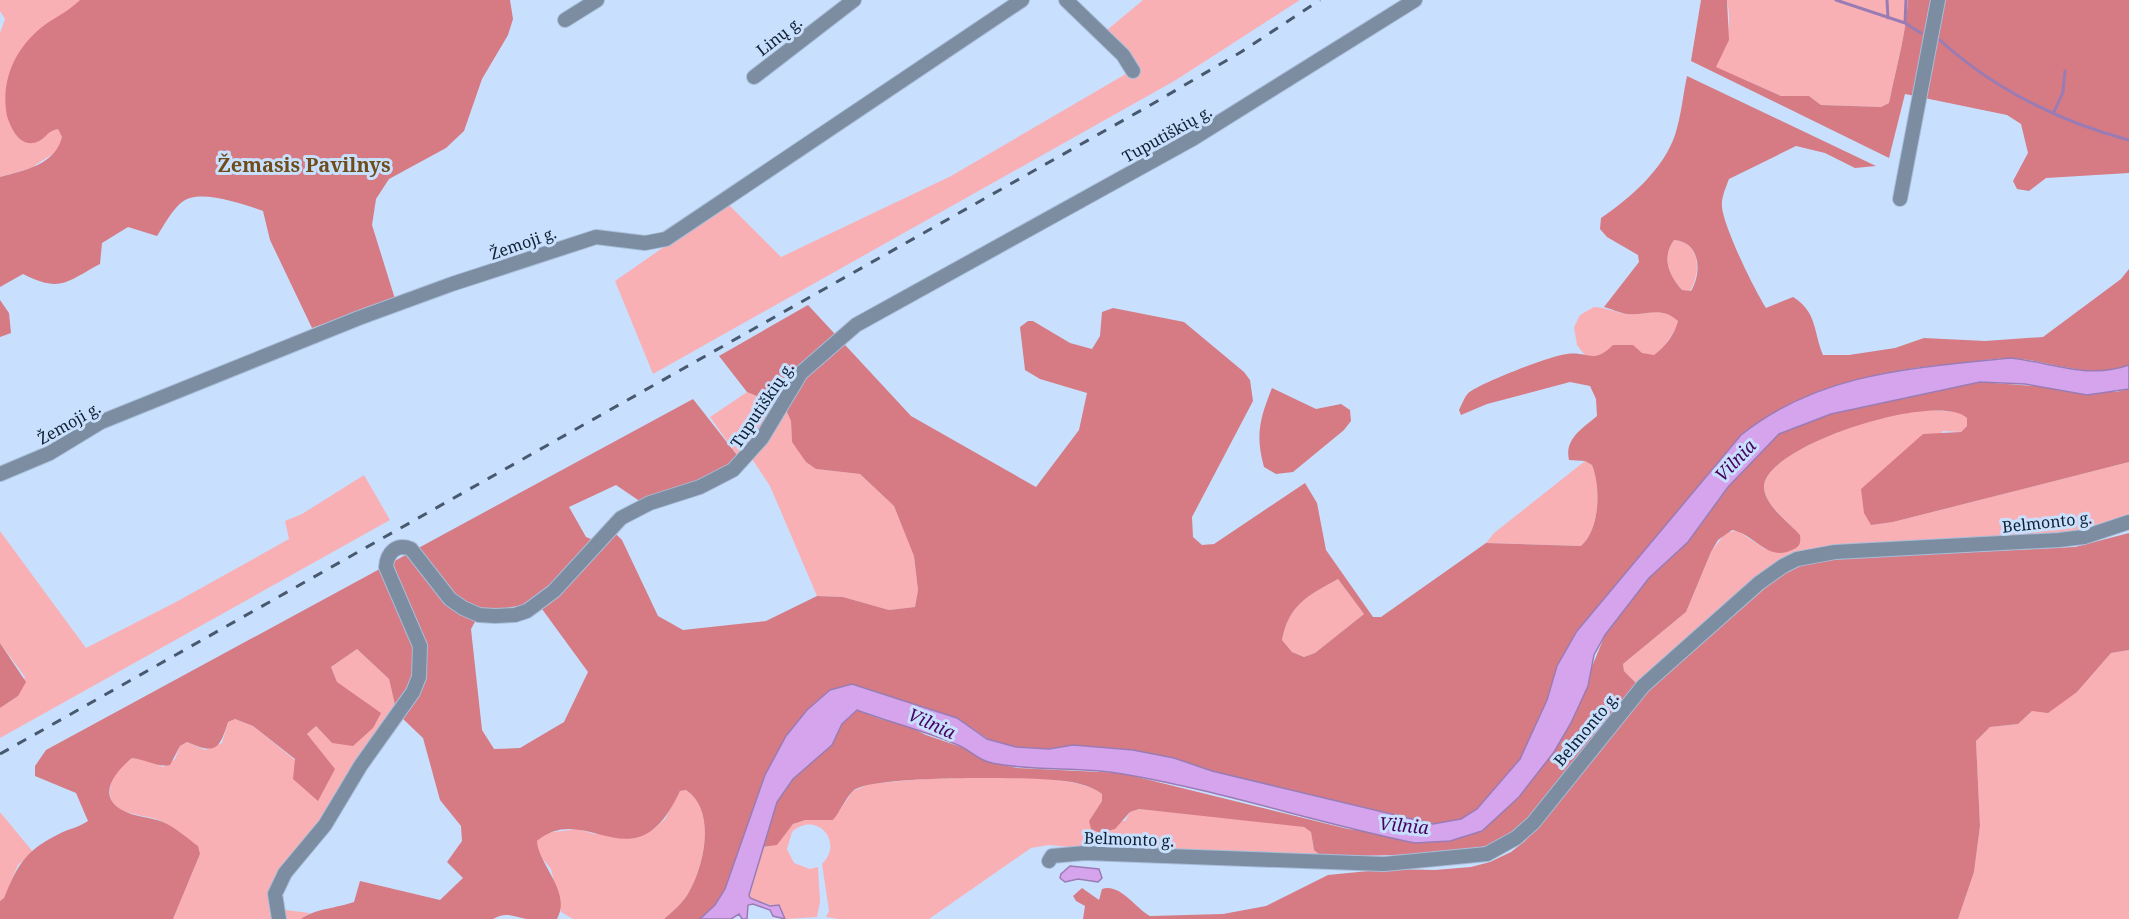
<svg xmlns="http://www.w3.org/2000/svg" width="2129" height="919" viewBox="0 0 2129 919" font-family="'Noto Serif',serif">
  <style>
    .green { fill: #f9b0b5 }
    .forest { fill: #d67a83; fill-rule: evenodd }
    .water { fill: #d5a4ed; stroke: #9a7cb5; stroke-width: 1.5 }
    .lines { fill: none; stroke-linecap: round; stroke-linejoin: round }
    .stream { stroke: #9a7cb5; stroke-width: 3 }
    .minor-casing { stroke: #a7bdd9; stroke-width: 16 }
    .minor { stroke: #7c8ca1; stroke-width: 14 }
    .rail { stroke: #48596f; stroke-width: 3; stroke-dasharray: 10 10; stroke-linecap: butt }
    .labels { text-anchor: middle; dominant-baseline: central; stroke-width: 6; stroke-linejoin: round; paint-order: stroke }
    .street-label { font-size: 16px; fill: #101f31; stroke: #c8e0fe }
    .water-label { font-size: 18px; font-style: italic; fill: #47035f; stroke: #c8e0fe }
    .quarter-label { font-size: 20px; font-weight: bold; fill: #6f4d1a; stroke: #c8e0fe }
  </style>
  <rect width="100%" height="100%" fill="#c8e0fe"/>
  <path class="green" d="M0 0H80L74 7 40 140 49 131 58 129 62 137 59 150 31 168 0 177V33L5 19 0 11Z
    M1143 0H1300L1176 80 653 374 615 281 727 203 781 257 951 176 1136 68 1107 30Z
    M1727 0H1908C1906 35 1896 68 1889 103L1881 107 1821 105 1809 96H1781L1715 67C1728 46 1732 24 1727 0Z
    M1674 240C1701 242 1701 273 1690 291L1682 290C1669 275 1661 258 1674 240Z
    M1594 307C1606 307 1616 313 1627 314 1647 316 1660 305 1678 320L1677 327 1663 348 1654 355 1604 354 1587 358 1577 345 1574 327 1580 315Z
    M747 392 774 403 787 412 791 421 792 442 816 469 860 474 894 506 914 555 918 590 915 607 889 610 843 597 817 596 770 486 746 450 737 462V455L710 417Z
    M1924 410 1961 412 1967 417V426L1961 432 1943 431 1871 525 1893 522 2129 462V517L2085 533 1821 549 1637 684 1624 671 1623 664 1686 612 1711 552 1726 532 1738 531 1765 549 1800 535C1789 523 1765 504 1764 488 1762 458 1848 427 1873 420 1889 415 1907 413 1924 410Z
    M1585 461 1592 465C1601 488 1600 529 1581 546L1486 543 1494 533Z
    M364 475 390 520 0 738V708L18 696 25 677 0 643V531L86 648 176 602 289 539 285 521 302 514Z
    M1338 579 1364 614 1315 653 1304 657 1292 652 1282 640C1289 604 1308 595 1338 579Z
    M357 649 389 679 396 709 332 808 273 890 270 908 310 913 301 919H173L200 854C189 844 178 831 165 823 149 813 108 818 110 791 111 775 120 767 132 758L144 759 163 767 175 759 180 746 187 742 205 750 222 743 228 722 235 719 253 726 295 760 307 734 316 726 332 743 337 682 331 667Z
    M2129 650V919H1958L1974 872 1980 826 1976 741 1990 727 2018 724 2032 711 2077 692 2111 653Z
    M924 779C965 779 1072 770 1102 794V801L1089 821H1125L1130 812 1139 809 1288 824 1304 827 1311 832 1314 850 1322 857 1090 849 1049 845 1031 848 929 919H839L826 917 829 911 822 864C845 842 816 810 792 832L787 849 794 863 810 869 818 867 820 902 817 917 785 919 780 908 749 898 763 847C781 847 779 835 791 826 802 817 819 819 833 820L853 791 869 784Z
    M686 790C716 810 705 864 689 892 683 903 673 911 664 919H573L561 912 551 869 537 852V841L546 833 577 829 595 834 653 830 665 819 680 791Z
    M0 812 33 852 18 865 4 898 0 901Z"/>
  <path class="forest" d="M80 0H510L513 19 508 35 482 79 464 131 446 148 389 179 376 199 372 225 395 299 312 328 270 240 263 211C243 204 199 188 182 202 172 210 164 225 157 236L128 227 102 243 100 264C66 282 61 293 23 274L0 287V177C25 170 55 165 62 137L58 129C47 131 47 137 39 141 21 150 11 129 7 116 0 79 16 46 46 24 58 16 70 10 80 0Z
    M1701 0H1727L1729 40 1716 67 1781 96H1809L1821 105 1881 107 1889 103C1896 68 1906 35 1908 0H2129V173L2046 178 2029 191 2017 189 2013 181 2028 153 2021 124 2007 115 1905 94 1889 158 1691 61Z
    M1687 76 1876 166 1855 168 1825 153 1796 146 1729 179C1726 187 1721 198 1722 207 1724 228 1754 289 1766 308L1793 297C1817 312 1813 330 1823 355H1849L1895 348 1924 338 1985 341 2043 337 2121 279 2129 269V365C2088 380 2053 361 2013 358 1997 358 1979 361 1963 363 1884 369 1804 385 1741 435L1577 631 1557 666 1547 700 1520 759 1477 809 1461 819 1433 824 1212 771 1174 758 1133 750 1073 745 1049 749 1016 747 988 739 957 718 852 684 830 690 807 710 765 775 725 889 715 905 700 919H664C673 911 683 903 689 892 705 864 716 810 686 790L680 791C635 889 587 799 537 841 538 864 572 892 557 919 547 919 536 919 527 919 514 917 506 911 493 919H301C314 909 337 908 354 902L360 881 440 900 463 878 447 862 462 841 461 826 440 800 423 738 402 718 396 709 389 679 357 649 331 667 337 682 381 713 373 728 353 746 332 743 316 726 307 734 335 769 318 801 293 779 295 759 253 726 235 719 228 722C219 751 215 754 187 742L180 746 170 765C158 768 145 759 132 758 117 770 95 795 122 810 134 817 150 817 163 822 175 827 187 838 198 846L200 854 173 919H0V901L4 898C17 866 25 851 57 835 67 829 78 828 88 821L76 793 35 776V766L46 750 693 399 737 455V462L707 479 641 502 616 485 569 507 586 537 591 539 598 534H616L622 540 658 616 683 630 766 621 817 596 843 597 889 610 915 607 918 590 914 556 894 506 860 474 816 469 806 462 792 442 791 421 787 412 774 403 747 392 719 356 808 305 911 416 1036 487 1079 430 1087 393 1040 379 1025 370 1020 327 1028 321H1033L1070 343 1092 349 1100 336 1102 312 1113 308 1184 322 1244 372 1250 380 1253 401 1192 517 1193 537 1202 545 1214 544 1305 483 1317 503 1326 550 1373 617H1381L1486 543 1581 546C1600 529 1601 488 1592 465L1585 461 1569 460C1564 439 1583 428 1597 416L1596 399 1590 386 1570 382 1487 404 1461 415 1459 410C1462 405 1465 394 1471 391 1486 381 1549 356 1567 354 1589 351 1593 365 1613 345H1633L1642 353 1654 355C1665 347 1675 334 1678 321 1661 305 1647 316 1627 314 1620 313 1611 309 1604 307L1639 262 1638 255 1607 237 1600 229 1601 218C1630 198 1663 170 1675 135 1681 117 1683 95 1687 76ZM1674 240C1701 242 1702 273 1691 291L1682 290C1669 275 1661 258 1674 240ZM1338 579 1364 614 1315 653 1304 657 1292 652 1282 640C1289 604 1309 595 1338 579ZM528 604 542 609 588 672 564 722 520 748 494 749 482 730 471 629 480 613Z
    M0 300 9 313 11 333 0 337Z
    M1980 382 2116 392 2129 389V462L1893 522 1871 525 1864 513 1861 489 1923 434 1961 432 1967 426V418C1936 390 1761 447 1764 488 1765 505 1789 523 1800 535 1801 543 1800 547 1792 550 1767 562 1755 534 1732 530L1718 540 1711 552 1686 612 1623 664 1624 671 1637 684 1532 814 1509 837 1492 849 1465 853 1322 857 1314 850 1311 832 1304 827 1139 809 1130 812 1115 829 1100 833 1091 829 1089 821 1102 801V794C1089 784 1070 781 1054 780 1024 777 873 775 854 790 846 797 840 812 833 820H805L793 824 777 845 763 847 777 802 793 779 832 745 842 724 857 710 880 719 906 725 926 735 961 747 988 762 1017 768 1121 773 1348 829 1450 841 1482 831 1519 797 1591 669 1605 635 1649 578 1688 542 1728 487 1779 434 1831 414Z
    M1272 388 1316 409 1341 404 1350 410 1351 421 1344 430 1293 472 1276 474 1264 467C1255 435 1260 418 1272 388Z
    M2129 533V650L2111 653 2077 692 2048 713 2032 711 2018 724 1990 727 1976 741 1980 826 1974 872 1958 919H1083L1085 906 1076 901 1073 896 1082 888 1099 900 1102 889C1120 883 1135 908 1150 916L1223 914 1266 906 1328 875 1389 869 1435 870 1471 867 1490 862 1511 852 1525 841 1643 695 1779 576 1811 561 1829 559 2075 547Z
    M0 643 26 682 18 696 0 708Z"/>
  <path class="water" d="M2010 358C2051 362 2088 380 2129 365V389L2087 395 2025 384 1980 382 1831 414 1779 434 1728 487 1688 542 1649 578 1605 635 1594 655 1588 686 1571 723 1554 752 1519 797 1482 831 1450 841 1415 843C1317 823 1222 791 1123 774 1080 766 1035 772 992 763 979 761 971 751 960 746 927 731 891 723 857 710L842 724 832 745 793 779 777 802 749 895 750 898 770 906 779 905 785 919 773 916 770 910 753 904 748 905 747 919H742L739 914 731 919H700L715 905 725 889 765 775 786 736 807 710 830 690 852 684 957 718 987 739 1016 747 1049 749 1073 745 1133 750 1174 758 1212 771 1433 824 1461 819 1477 809 1520 759 1547 700 1557 666 1577 631 1741 435C1820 372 1913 368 2010 358Z
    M1070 866 1099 869 1102 878 1098 882 1078 879 1065 882 1060 878 1061 874Z"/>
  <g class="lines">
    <path class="stream" d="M1836 0 1905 23
      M1887 0 1888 18
      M1906 0 1905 23 1921 33
      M1940 40C1992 88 2060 122 2129 140
      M2054 112 2063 92 2065 71"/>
    <defs>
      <path id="minor" d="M1066 0 1123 55 1133 71
        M565 20 597 0
        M754 77 854 0
        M1900 199 1938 0
        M0 474 50 453 101 422 359 318 452 284 596 237 645 243 666 239 1022 0
        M1049 861 1052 856 1085 853 1384 864 1487 854 1516 838 1533 823 1643 686 1759 583 1783 566 1797 559 1835 552 2059 540 2084 537 2129 522
        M279 919 275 894 285 873 325 825 361 765 413 692 419 677 420 646 386 567C387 553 396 543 411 549L450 599 463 608 479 615 495 616 515 615 527 611 554 591 621 518 650 503 700 487 733 470 762 438 801 373 856 325 1194 138 1415 0"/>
    </defs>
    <use href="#minor" class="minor-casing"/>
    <use href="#minor" class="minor"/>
    <path class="rail" d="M0 754 1154 103 1241 52 1320 0"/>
  </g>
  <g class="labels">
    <g class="street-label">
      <text transform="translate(779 36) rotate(-38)">Linų g.</text>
      <text transform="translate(1167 134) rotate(-29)">Tuputiškių g.</text>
      <text transform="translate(523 243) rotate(-19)">Žemoji g.</text>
      <text transform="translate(762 405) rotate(-56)">Tuputiškių g.</text>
      <text transform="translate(69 423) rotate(-29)">Žemoji g.</text>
      <text transform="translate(2047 522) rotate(-6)">Belmonto g.</text>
      <text transform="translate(1586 729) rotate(-50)">Belmonto g.</text>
      <text transform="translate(1129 839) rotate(2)">Belmonto g.</text>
    </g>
    <g class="water-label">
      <text transform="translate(1735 460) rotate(-46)">Vilnia</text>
      <text transform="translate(932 723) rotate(24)">Vilnia</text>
      <text transform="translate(1404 825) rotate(5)">Vilnia</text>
    </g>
    <g class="quarter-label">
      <text x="304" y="164">Žemasis Pavilnys</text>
    </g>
  </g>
</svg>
